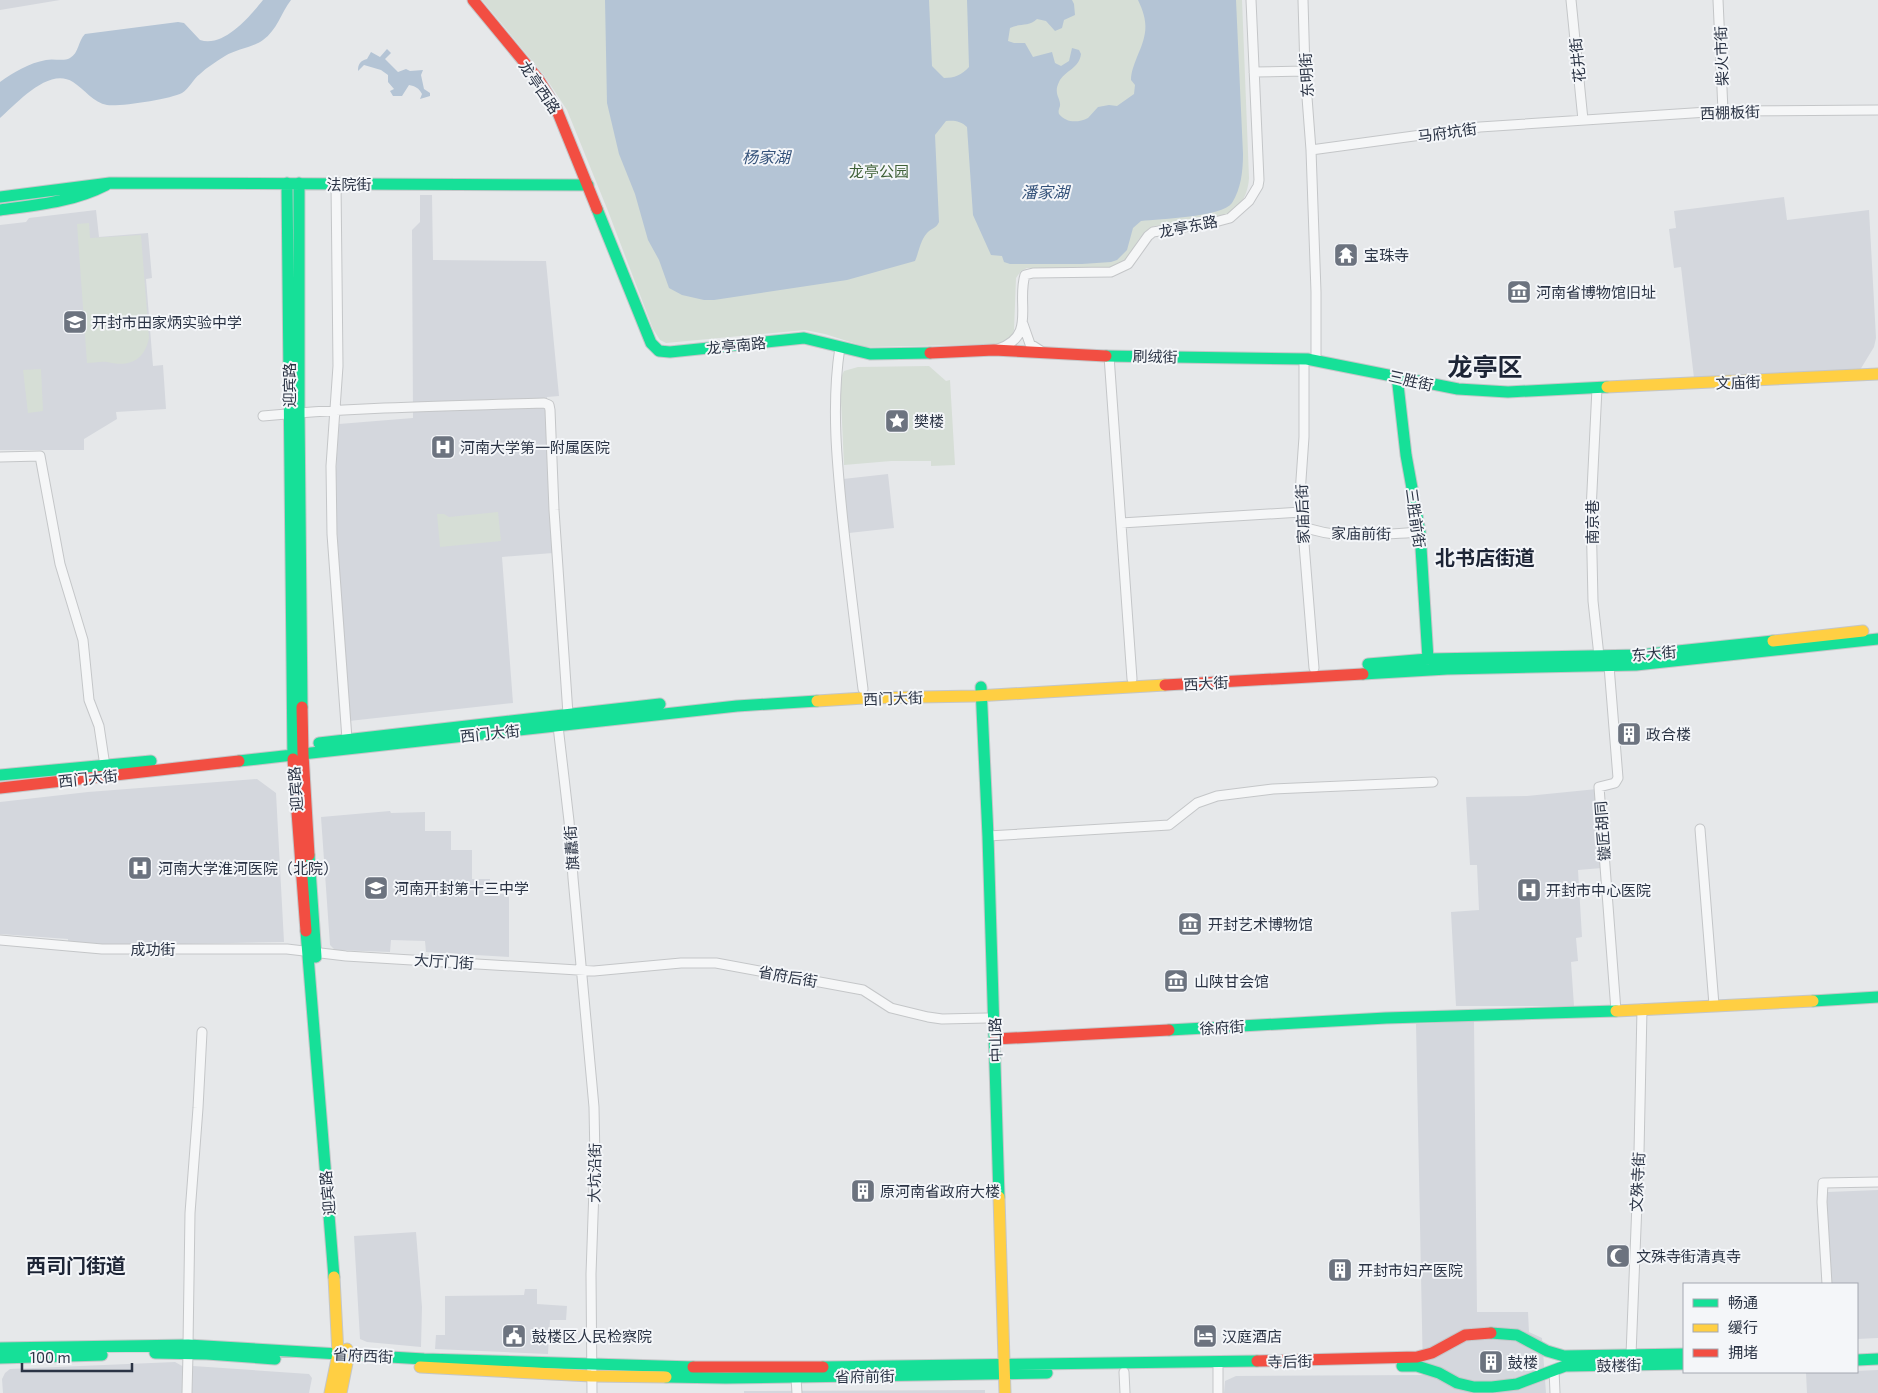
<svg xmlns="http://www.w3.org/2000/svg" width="1878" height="1393" viewBox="0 0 1878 1393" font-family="'Exo 2','Noto Sans SC',sans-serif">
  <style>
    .built { fill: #d4d7dd }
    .green { fill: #d6ded6 }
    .water { fill: #b4c4d5 }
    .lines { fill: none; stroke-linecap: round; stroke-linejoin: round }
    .street-casing { stroke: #c4c6c8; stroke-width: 11 }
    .fast-casing { stroke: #c4c6c8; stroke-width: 13 }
    .slow-casing { stroke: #c4c6c8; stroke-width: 13 }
    .jam-casing { stroke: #c4c6c8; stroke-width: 13 }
    .street { stroke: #f5f6f7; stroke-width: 9 }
    .fast { stroke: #16e098; stroke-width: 11 }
    .slow { stroke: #ffcf43; stroke-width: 11 }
    .jam { stroke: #f24e42; stroke-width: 11 }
    .labels { text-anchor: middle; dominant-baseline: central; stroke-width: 4; stroke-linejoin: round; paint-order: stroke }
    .street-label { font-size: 15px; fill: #2b3445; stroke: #f4f6f9 }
    .park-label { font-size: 15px; fill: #3f6138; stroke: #f4f6f9 }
    .poi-label { font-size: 15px; fill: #2b3445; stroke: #f4f6f9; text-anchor: start }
    .water-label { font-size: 16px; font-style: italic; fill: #34527a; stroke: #f4f6f9 }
    .district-label { font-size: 20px; font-weight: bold; fill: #1d2536; stroke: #f4f6f9 }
    .town-label { font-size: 25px; font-weight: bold; fill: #1d2536; stroke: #f4f6f9 }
  </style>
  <rect width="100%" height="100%" fill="#e6e8ea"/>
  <path class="built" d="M0 0H60L0 10Z
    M420 195H432L433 260 546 261 559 396 547 397 553 553 502 557 513 703 349 721 337 530 336 471 339 424 413 418 412 230 420 222Z
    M1784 197 1787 220 1869 210 1876 338 1874 347 1860 370 1694 378 1681 267 1674 268 1669 229 1676 228 1674 211Z
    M96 210 99 237 148 233 152 278 146 279 153 366 163 365 166 409 116 412 117 419 84 439V450H0V225L26 222 29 218Z
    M888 474 894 528 849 533 843 479Z
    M257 779 276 793 284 942 135 945 68 943V939L0 934V802L88 792Z
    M1597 789 1602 868 1578 870 1582 937 1576 938 1578 961 1571 962 1574 1006H1456L1451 912 1479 910 1477 865H1470L1466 797 1527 796Z
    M390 811 391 813 425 812V831H451V850H472V879H490V894H509V957L426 952 425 941 391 940 390 952 335 950 330 945 321 817Z
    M1474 1021 1477 1312H1528L1529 1332 1542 1338 1546 1393H1224L1225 1381 1236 1376 1423 1375 1416 1024Z
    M1878 1190V1338L1857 1339V1284H1830L1825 1205 1828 1192Z
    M416 1232 422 1307 421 1347 367 1342 360 1339 354 1236Z
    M525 1289H537V1304L567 1306 566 1320H550L548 1354 435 1349 436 1335H445V1296L524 1295Z
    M175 1362 184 1367 183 1393H3L2 1379 5 1373 10 1369Z
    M193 1366 309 1374 312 1378 309 1393H192Z
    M1878 1370V1393H1807L1806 1373Z
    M985 1390V1393H744V1391Z"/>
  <path class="green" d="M482 0H1242L1249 178C1248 195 1240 210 1223 217L1154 226C1136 235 1136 250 1123 262 1121 264 1116 266 1113 268H1027L1021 271 1016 278 1014 330C1012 337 1008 341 1002 344L866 347 825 334 805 330 666 343 660 340 653 329 608 211 567 110 544 75Z
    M89 223 90 238 141 235 149 338C144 362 128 367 107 362 101 361 93 363 87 363L77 224Z
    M929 366 946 381 950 380 955 465 931 466V461H891L844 465 840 379 844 371 858 367Z
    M41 369 43 411 28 413 23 370Z
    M498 512 501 541 440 547 437 514H444L449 517Z"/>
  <path class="water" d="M263 0H291C281 13 277 30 263 40 252 48 236 49 225 56 216 62 207 67 200 74 193 79 189 89 182 93 171 99 119 107 107 105 94 103 84 89 73 82 49 66 16 104 0 118V82C14 72 29 63 46 60 54 58 63 62 70 58 79 53 78 41 85 34L178 22 184 23 200 40C224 48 250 16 263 0Z
    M605 0H929L932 66 944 78C954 78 962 75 969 67L967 0H1072L1074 4 1075 15 1064 20 1062 28 1055 31 1046 21 1037 19C1029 27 1019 23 1010 28L1008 41 1014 43H1025L1033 57 1052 52 1055 63 1061 66 1069 61 1072 48 1079 50 1081 54C1079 69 1065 70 1059 82 1053 94 1061 98 1060 106 1059 109 1058 111 1059 114 1066 123 1078 123 1088 118L1098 107 1109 105 1117 106 1134 94 1135 85 1131 80C1131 72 1134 65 1137 57 1147 34 1149 23 1138 0H1236L1243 154C1243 171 1241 189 1232 203 1222 217 1160 219 1141 221L1133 228 1127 250 1117 260 1111 262 1082 264H1010L1004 262 1002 256 991 255 973 215 967 127C961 121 954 120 946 121L935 135 939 222C936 229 931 228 927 233 920 241 919 252 915 261L847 280 714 300H704L682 295 669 288 659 260 648 240 635 194 619 154 607 103Z
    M387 49 391 53 385 59 398 72 406 69 410 71 423 70 421 75 424 89 430 93V96L420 99 422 94C419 88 415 86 409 85L402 96H393L390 91 394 89 388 82V75L381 70 364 65 358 71C358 64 360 61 367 59L371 52 380 57Z"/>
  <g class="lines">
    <defs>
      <path id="street" d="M1303 0 1305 71 1311 150 1316 292V360
        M1571 0 1583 120
        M1718 0 1723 111
        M1254 72 1305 71
        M1311 150 1480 127 1723 111 1878 110
        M336 183 338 366 331 466 332 534 347 739
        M1023 324 1030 344 1041 351
        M840 347C831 405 837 464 843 522 849 578 856 634 863 689
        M998 349C1037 336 1016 304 1025 275L1033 273 1111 272 1128 264 1148 236 1153 232 1215 222 1230 218 1249 201 1258 186 1259 180 1251 0
        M1109 356 1132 679
        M1304 359V437L1300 494 1314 668
        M1597 388 1591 511 1593 601 1599 656
        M263 416C355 407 451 406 544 403L549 405 550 410 554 510 568 714
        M0 457 40 456 60 564 83 640 89 700 99 726 105 766
        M1121 523 1301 512
        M1302 526C1338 541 1382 534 1420 532
        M1609 666 1618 778 1615 783 1599 787 1616 1011
        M558 726 569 821 573 878 594 1107 595 1160 591 1274 592 1393
        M1700 829 1714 1005
        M988 836 1169 825 1197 803 1217 796 1273 789 1433 782
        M0 940 102 949H287L346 956 594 971 681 963H716L863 990 891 1008 928 1017 942 1019 987 1018
        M1827 1284 1822 1202 1823 1183 1878 1182
        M188 1345 190 1213 198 1108 202 1032
        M1631 1355 1639 1152 1642 1009
        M1554 1370 1555 1393
        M1124 1372 1125 1393
        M796 1378 797 1393
        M187 1393 188 1354
        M1218 1393V1362"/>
      <path id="fast" d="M287 183 293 759
        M299 183V413L302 707
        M0 197 110 183 588 185
        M597 209 651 343 659 351 670 352 804 338 870 354 930 353
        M0 210C37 205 73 202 106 185
        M1106 356 1307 359 1458 389 1508 392 1607 387
        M1397 376 1406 455 1420 532 1428 659
        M1368 664 1428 659 1640 655 1773 641
        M1363 674 1447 669 1636 665 1878 639
        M981 687 988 836 999 1197
        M319 743 660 704
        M239 761 737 706 817 701
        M0 775 151 761
        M309 855 316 957
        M306 931 334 1277
        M1813 1001 1878 997
        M1169 1030 1386 1018 1616 1011
        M1491 1333 1517 1335 1547 1351 1564 1356 1684 1354
        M0 1348 188 1345 424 1359 693 1367
        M155 1353 207 1354 275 1359
        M0 1358 102 1355
        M1857 1360 1878 1359
        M1402 1366H1417L1439 1373 1457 1383 1474 1387H1492L1517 1384 1565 1366 1684 1364
        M823 1367 1257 1361
        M666 1377 726 1378 1047 1373"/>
      <path id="slow" d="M1607 387 1878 374
        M1773 641 1863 631
        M817 701 864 698 976 696 1165 685
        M1616 1011 1813 1001
        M999 1197 1005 1393
        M420 1367 591 1376 666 1377
        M330 1393 338 1354 334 1277
        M341 1393 347 1363V1349"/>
      <path id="jam" d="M473 0 539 80 556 108 597 209
        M930 353 994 350 1106 356
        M1165 685 1363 674
        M302 707 303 754 309 855
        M293 759 306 931
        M0 788 239 761
        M995 1039 1169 1030
        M1257 1361 1417 1357 1432 1353 1465 1335 1491 1333
        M693 1367H823"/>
    </defs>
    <use href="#street" class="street-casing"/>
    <use href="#fast" class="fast-casing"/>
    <use href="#slow" class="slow-casing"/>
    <use href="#jam" class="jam-casing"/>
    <use href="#street" class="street"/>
    <use href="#fast" class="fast"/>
    <use href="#slow" class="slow"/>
    <use href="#jam" class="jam"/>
  </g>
  <defs>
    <symbol id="temple-square" viewBox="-11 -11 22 22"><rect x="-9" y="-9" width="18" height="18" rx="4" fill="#6c737f" stroke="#f4f6f9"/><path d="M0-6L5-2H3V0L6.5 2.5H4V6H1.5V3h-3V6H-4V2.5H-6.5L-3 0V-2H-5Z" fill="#fff"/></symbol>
    <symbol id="museum-square" viewBox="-11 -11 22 22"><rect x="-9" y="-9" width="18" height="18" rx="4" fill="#6c737f" stroke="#f4f6f9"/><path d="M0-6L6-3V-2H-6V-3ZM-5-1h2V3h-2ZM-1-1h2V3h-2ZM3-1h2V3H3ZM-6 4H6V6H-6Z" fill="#fff"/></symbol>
    <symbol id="school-square" viewBox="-11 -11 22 22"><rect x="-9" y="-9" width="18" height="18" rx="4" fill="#6c737f" stroke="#f4f6f9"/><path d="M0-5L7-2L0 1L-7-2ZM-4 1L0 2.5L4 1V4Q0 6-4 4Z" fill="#fff"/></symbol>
    <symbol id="sight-square" viewBox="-11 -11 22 22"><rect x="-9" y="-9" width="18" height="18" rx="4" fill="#6c737f" stroke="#f4f6f9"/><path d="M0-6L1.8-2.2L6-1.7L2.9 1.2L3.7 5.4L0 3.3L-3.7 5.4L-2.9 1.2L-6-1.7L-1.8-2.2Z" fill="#fff"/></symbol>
    <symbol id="hospital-square" viewBox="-11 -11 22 22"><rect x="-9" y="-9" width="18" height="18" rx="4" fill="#6c737f" stroke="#f4f6f9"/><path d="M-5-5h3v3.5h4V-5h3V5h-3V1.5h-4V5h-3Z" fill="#fff"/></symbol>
    <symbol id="building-square" viewBox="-11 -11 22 22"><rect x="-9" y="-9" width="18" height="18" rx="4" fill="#6c737f" stroke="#f4f6f9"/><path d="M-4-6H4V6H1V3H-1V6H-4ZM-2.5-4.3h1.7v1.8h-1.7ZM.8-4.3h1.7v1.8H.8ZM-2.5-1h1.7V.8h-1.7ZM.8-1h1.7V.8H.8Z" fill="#fff"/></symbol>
    <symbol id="mosque-square" viewBox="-11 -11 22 22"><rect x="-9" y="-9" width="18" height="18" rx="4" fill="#6c737f" stroke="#f4f6f9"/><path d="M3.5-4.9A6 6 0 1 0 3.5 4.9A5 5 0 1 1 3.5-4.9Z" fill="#fff"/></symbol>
    <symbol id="civic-square" viewBox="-11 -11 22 22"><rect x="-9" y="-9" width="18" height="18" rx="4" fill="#6c737f" stroke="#f4f6f9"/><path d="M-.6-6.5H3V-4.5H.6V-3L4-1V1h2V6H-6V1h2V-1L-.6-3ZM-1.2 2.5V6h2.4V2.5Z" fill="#fff"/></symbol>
    <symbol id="hotel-square" viewBox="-11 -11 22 22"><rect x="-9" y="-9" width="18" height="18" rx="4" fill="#6c737f" stroke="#f4f6f9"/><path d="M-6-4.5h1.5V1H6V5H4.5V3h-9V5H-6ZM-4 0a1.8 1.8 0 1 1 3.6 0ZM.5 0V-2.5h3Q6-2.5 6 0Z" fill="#fff"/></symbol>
  </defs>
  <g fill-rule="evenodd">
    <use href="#temple-square" x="1332" y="241" width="28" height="28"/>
    <use href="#museum-square" x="1505" y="278" width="28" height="28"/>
    <use href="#school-square" x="61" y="308" width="28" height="28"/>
    <use href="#sight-square" x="883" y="407" width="28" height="28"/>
    <use href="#hospital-square" x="429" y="433" width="28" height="28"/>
    <use href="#building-square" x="1615" y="720" width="28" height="28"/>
    <use href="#hospital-square" x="126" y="854" width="28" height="28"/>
    <use href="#school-square" x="362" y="874" width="28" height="28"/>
    <use href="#hospital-square" x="1515" y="876" width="28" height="28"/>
    <use href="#museum-square" x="1176" y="910" width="28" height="28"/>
    <use href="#museum-square" x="1162" y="967" width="28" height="28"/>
    <use href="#building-square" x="849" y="1177" width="28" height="28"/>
    <use href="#mosque-square" x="1604" y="1242" width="28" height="28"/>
    <use href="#building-square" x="1326" y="1256" width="28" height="28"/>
    <use href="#civic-square" x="500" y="1322" width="28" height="28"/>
    <use href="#hotel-square" x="1191" y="1322" width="28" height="28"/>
    <use href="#building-square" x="1477" y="1348" width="28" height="28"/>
  </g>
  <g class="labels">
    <g class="street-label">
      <text transform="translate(1721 56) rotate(-92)">柴火市街</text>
      <text transform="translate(1577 60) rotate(-96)">花井街</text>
      <text transform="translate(1306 75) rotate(-93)">东明街</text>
      <text transform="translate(540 87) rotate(56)">龙亭西路</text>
      <text transform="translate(1730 112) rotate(-2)">西棚板街</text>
      <text transform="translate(1447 132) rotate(-8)">马府坑街</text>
      <text x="349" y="184">法院街</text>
      <text transform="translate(1188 226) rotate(-11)">龙亭东路</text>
      <text transform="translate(736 345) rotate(-6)">龙亭南路</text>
      <text transform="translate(1155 356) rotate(1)">刷绒街</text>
      <text transform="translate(1411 380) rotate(13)">三胜街</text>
      <text transform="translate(1738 382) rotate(-2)">文庙街</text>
      <text transform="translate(289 385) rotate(-90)">迎宾路</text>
      <text transform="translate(1302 514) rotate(-92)">家庙后街</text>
      <text transform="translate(1416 518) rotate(82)">三胜前街</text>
      <text transform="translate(1592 522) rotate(-90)">南京巷</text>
      <text transform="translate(1361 533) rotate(1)">家庙前街</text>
      <text transform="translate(1654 653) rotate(-5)">东大街</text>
      <text transform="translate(1206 683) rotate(-3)">西大街</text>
      <text transform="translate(893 698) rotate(-2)">西门大街</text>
      <text transform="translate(490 733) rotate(-6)">西门大街</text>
      <text transform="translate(88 778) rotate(-6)">西门大街</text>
      <text transform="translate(295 789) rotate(-94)">迎宾路</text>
      <text transform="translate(1602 831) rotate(-94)">镟匠胡同</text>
      <text transform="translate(571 848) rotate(-94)">旗纛街</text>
      <text x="153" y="949">成功街</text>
      <text transform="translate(444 961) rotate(4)">大厅门街</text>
      <text transform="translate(788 976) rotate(10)">省府后街</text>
      <text transform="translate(1222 1027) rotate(-3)">徐府街</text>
      <text transform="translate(995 1040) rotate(-92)">中山路</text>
      <text transform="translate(594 1173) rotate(-89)">大坑沿街</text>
      <text transform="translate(1637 1182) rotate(-87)">文殊寺街</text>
      <text transform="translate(327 1193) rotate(-95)">迎宾路</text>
      <text transform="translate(363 1355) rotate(3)">省府西街</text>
      <text transform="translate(1290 1361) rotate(-1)">寺后街</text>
      <text transform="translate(1619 1365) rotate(-1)">鼓楼街</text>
      <text transform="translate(865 1376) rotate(-1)">省府前街</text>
    </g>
    <g class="park-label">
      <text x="879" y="171">龙亭公园</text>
    </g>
    <g class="poi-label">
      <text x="1364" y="255">宝珠寺</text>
      <text x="1536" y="292">河南省博物馆旧址</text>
      <text x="92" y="322">开封市田家炳实验中学</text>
      <text x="914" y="421">樊楼</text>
      <text x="460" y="447">河南大学第一附属医院</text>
      <text x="1646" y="734">政合楼</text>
      <text x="158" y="868">河南大学淮河医院（北院）</text>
      <text x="394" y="888">河南开封第十三中学</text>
      <text x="1546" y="890">开封市中心医院</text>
      <text x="1208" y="924">开封艺术博物馆</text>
      <text x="1194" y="981">山陕甘会馆</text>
      <text x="880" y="1191">原河南省政府大楼</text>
      <text x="1636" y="1256">文殊寺街清真寺</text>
      <text x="1358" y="1270">开封市妇产医院</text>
      <text x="532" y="1336">鼓楼区人民检察院</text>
      <text x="1222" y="1336">汉庭酒店</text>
      <text x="1508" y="1362">鼓楼</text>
    </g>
    <g class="water-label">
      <text x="766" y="156">杨家湖</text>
      <text x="1045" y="191">潘家湖</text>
    </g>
    <g class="district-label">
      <text x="1485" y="557">北书店街道</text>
      <text x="76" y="1265">西司门街道</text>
    </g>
    <g class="town-label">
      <text x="1485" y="366">龙亭区</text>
    </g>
  </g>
  <rect x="1683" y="1283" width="175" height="90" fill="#f4f6f9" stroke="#a4a8b1"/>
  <rect x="1693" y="1299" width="25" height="8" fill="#16e098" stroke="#a4a8b1"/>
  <text x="1728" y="1308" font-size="15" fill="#2b3445">畅通</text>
  <rect x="1693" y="1324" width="25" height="8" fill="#ffcf43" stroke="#a4a8b1"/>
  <text x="1728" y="1333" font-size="15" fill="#2b3445">缓行</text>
  <rect x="1693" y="1349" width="25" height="8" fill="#f24e42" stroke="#a4a8b1"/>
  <text x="1728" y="1358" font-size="15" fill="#2b3445">拥堵</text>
  <path d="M22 1363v8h110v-8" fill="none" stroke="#2b3445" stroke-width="2.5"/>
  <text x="30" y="1363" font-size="15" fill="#2b3445" stroke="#f4f6f9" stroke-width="4" paint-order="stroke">100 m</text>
</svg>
